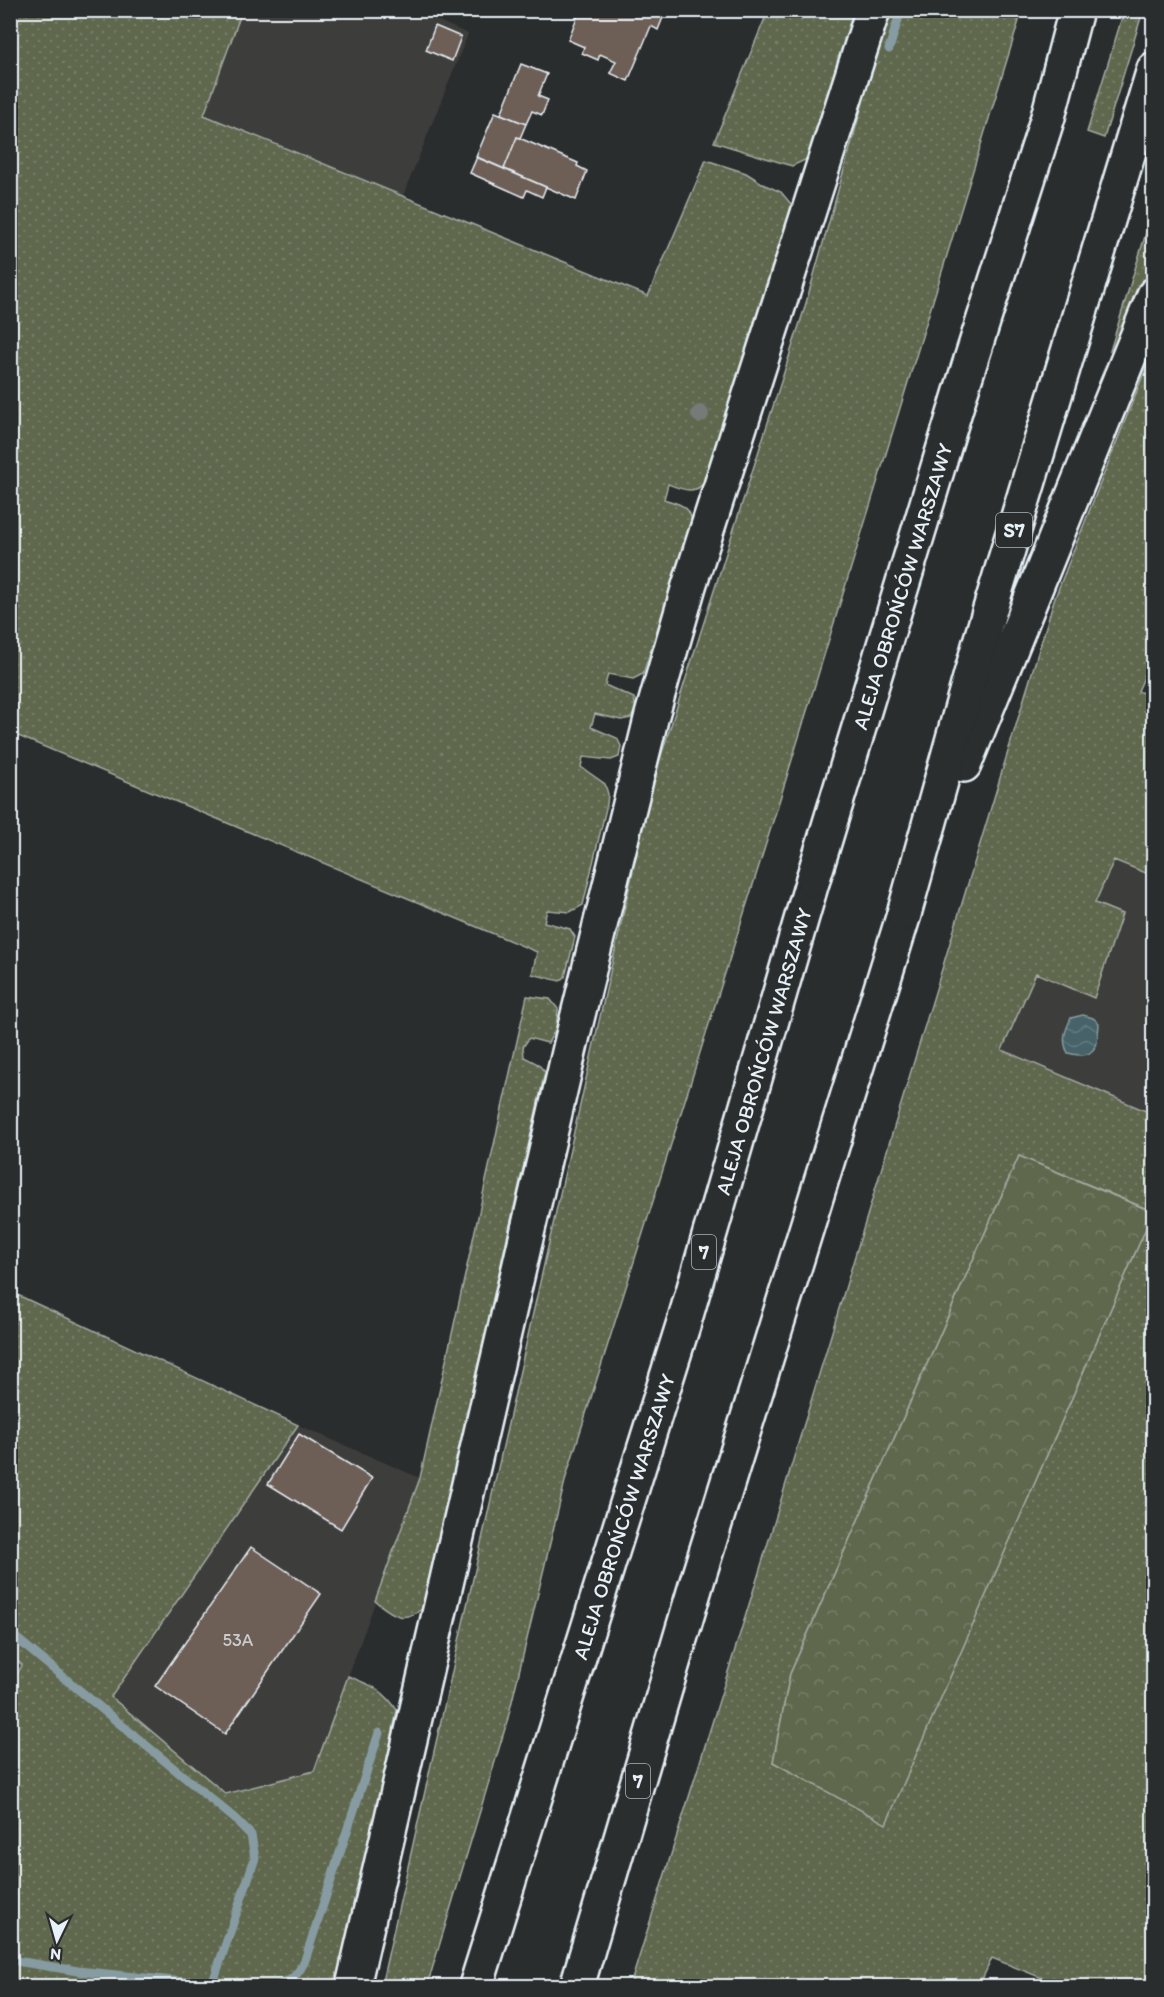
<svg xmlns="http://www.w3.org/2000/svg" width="1164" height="1997" viewBox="0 0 1164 1997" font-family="Itim,sans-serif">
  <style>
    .built { fill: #3e3c3a }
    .grass { fill: url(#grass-dots); stroke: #a3aca3; stroke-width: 1.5 }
    .forest { fill: url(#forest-crowns); stroke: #a3aca3; stroke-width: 1.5 }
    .water { fill: url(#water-waves); stroke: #879ca2; stroke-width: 1.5 }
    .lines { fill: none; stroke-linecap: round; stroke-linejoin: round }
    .stream { stroke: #879ca2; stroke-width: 9 }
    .building { fill: #6e5e56; stroke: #e8f1f8; stroke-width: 1.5 }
    .minor-casing { stroke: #e8f1f8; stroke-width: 38 }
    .primary-casing { stroke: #e8f1f8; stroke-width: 38 }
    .motorway-casing { stroke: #e8f1f8; stroke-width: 38 }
    .minor { stroke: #2a2d2e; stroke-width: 33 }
    .primary { stroke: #2a2d2e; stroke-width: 33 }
    .motorway { stroke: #2a2d2e; stroke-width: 33 }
    .tree { fill: #747b78 }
    .labels { text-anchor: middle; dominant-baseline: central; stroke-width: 4.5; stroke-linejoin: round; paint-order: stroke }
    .number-label { font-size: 18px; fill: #caccd0 }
    .shield { fill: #2a2d2e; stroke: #afb6bb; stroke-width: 1.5 }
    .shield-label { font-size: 20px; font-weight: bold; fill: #e8f1f8 }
    .street-label { font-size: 21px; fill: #e8f1f8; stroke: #2a2d2e }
  </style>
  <defs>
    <pattern id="grass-dots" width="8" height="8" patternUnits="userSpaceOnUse" patternTransform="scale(1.5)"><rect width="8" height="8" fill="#5e674e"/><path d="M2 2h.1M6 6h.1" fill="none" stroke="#757d68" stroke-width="1.8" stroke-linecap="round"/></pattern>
    <pattern id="forest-crowns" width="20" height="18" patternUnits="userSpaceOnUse" patternTransform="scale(1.5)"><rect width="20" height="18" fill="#5e674e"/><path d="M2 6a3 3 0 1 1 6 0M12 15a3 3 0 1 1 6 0" fill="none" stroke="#757d68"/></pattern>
    <pattern id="water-waves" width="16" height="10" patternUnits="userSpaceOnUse" patternTransform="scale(1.5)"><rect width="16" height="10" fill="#466469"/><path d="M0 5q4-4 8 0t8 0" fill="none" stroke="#617b7f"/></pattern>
  </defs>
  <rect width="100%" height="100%" fill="#2a2d2e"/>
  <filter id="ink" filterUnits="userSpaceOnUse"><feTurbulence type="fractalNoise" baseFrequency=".0167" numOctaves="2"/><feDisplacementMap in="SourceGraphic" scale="12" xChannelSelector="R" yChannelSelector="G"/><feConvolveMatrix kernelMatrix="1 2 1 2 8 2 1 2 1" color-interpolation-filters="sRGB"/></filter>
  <g filter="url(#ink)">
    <path class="built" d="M242 11H416L468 34 403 196 204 115Z
      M1114 860 1153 876V1114L1002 1050 1036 973 1093 997 1122 914 1095 903Z
      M298 1425 420 1478 314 1771 226 1794 111 1697Z"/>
    <path class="grass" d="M10 11H242L204 115 648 296 706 160 746 173 765 185 781 192 791 204 790 213 705 481C696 496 681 489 668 484L664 499C678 504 690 505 692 522L643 674 633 679 608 674 605 685 634 698 636 709 631 718 621 720 595 714 591 727 617 738 621 746 619 757 611 760 583 757 581 767 605 784 608 794 607 804 583 905 570 912 547 910 544 922 570 929 575 937 565 977 560 981 532 974 537 952 11 733Z
      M768 11H858L814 147 805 160 792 166 714 142Z
      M889 11H1022L775 815 566 1477 507 1722 427 1986H381L654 778 804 310Z
      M1124 11H1143L1104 138 1087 132Z
      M1153 210V258L1144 289 1117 348 1110 351Z
      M1153 350 1154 655 1138 691 1153 698V876L1114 860 1095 903 1122 914 1094 998 1036 973 1002 1050 1153 1114V1188L1145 1208 1019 1156 790 1674 773 1762 886 1823 1153 1212 1154 1583 1145 1603 1154 1607 1153 1986H1062L992 1958 979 1986H630L757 1579 1054 600Z
      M527 996 550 999 558 1009 556 1028 548 1043 529 1038 523 1047 524 1057 538 1064 545 1072 422 1609C402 1624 392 1614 375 1601L420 1478Z
      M11 1292 298 1425 111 1697 226 1794 314 1771 348 1676C372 1686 382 1688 397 1710L342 1986H44L11 1979 10 1687 22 1665 10 1655Z"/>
    <path class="forest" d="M1019 1156 1153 1212 886 1824 773 1762 790 1674Z"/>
    <path class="water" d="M1083 1015 1093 1018 1099 1023C1098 1046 1095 1061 1068 1053 1061 1040 1065 1031 1071 1018Z"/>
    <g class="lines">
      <path class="stream" d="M889 49 901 10
        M10 1633 234 1818 251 1835 255 1858 212 1985
        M10 1960 78 1971 222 1986
        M277 1986C292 1981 298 1975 305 1960L379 1733"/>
    </g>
    <path class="building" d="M580 10H622L632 15 634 10H666L658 30 651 26 628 81 610 73 616 61 600 54 598 60 582 53 584 47 568 40Z
      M435 26 461 37 452 61 426 50Z
      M521 64 547 74 538 96 548 100 542 115 532 111 526 124 501 114Z
      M495 112 526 124 520 138 517 137 504 169 476 157Z
      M517 137 578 163 577 166 587 171 576 200 504 169Z
      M477 157 546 187 542 197 527 190 524 197 470 173Z
      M299 1434 372 1478 341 1529 268 1484Z
      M251 1547 321 1594 225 1734 155 1686Z"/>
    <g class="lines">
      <defs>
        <path id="minor" d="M353 1986 573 1035 652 715 689 586 873 10"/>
        <g id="primary">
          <path id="s1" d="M476 1986 685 1319 813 879"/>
          <path d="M577 1986 699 1575 904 914"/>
        </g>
        <g id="motorway">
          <path d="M964 765 1154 295"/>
          <path id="s2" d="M813 879 962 388 1048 117 1076 10"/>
          <path d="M904 914 980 642 1154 69"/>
        </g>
      </defs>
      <use href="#minor" class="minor-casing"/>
      <use href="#primary" class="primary-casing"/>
      <use href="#motorway" class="motorway-casing"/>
      <use href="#minor" class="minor"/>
      <use href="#primary" class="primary"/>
      <use href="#motorway" class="motorway"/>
    </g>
    <circle class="tree" cx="700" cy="414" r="9"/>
  </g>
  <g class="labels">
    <g class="number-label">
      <text x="238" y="1640">53A</text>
    </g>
    <g class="shield">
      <rect x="996" y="513" width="36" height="34" rx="4.5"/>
      <rect x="692" y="1235" width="24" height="34" rx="4.5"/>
      <rect x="626" y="1764" width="24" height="34" rx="4.5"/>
    </g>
    <g class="shield-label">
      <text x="1014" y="530">S7</text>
      <text x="704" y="1252">7</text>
      <text x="638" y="1781">7</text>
    </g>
    <g class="street-label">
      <text stroke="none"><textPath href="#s2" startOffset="306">ALEJA OBROŃCÓW WARSZAWY</textPath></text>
      <text stroke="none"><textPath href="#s1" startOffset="978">ALEJA OBROŃCÓW WARSZAWY</textPath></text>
      <text stroke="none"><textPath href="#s1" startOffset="492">ALEJA OBROŃCÓW WARSZAWY</textPath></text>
    </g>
  </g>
  <rect width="1164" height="1997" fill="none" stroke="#2a2d2e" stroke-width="36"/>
  <rect x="18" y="18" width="1128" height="1961" fill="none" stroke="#e8f1f8" stroke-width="2" filter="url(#ink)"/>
  <g transform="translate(57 1940) rotate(185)" stroke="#2a2d2e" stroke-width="4.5" paint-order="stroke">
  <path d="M0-4.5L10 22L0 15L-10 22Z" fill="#e8f1f8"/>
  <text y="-9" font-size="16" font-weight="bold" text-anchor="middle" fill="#e8f1f8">N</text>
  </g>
</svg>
